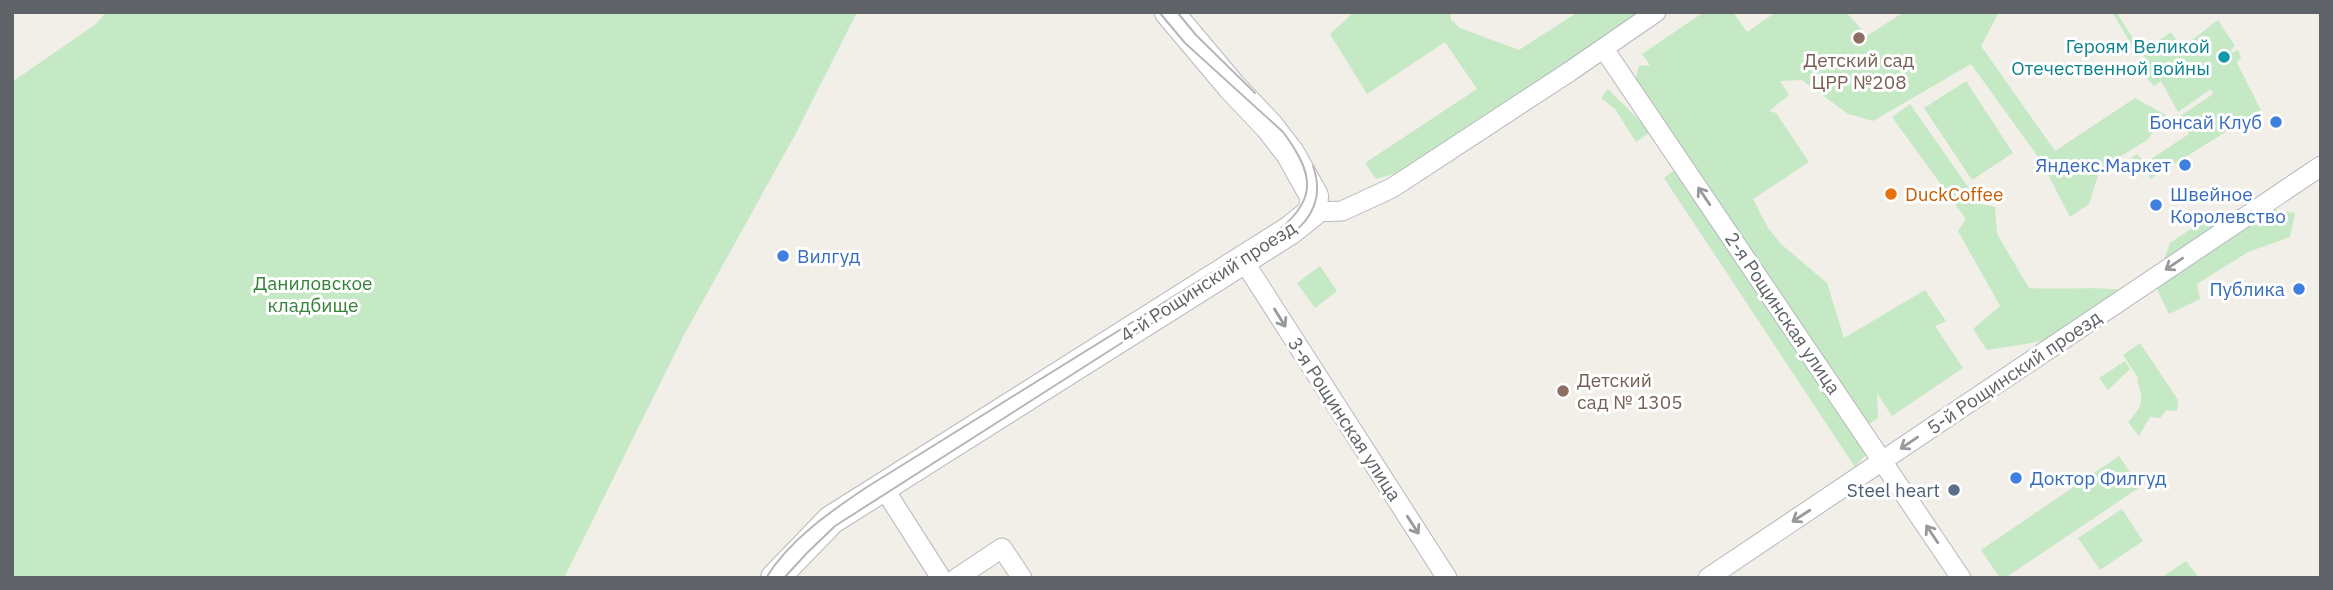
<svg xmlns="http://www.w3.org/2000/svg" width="2333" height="590" viewBox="0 0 2333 590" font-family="'IBM Plex Sans',sans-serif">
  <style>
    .green { fill: #c5e8c5 }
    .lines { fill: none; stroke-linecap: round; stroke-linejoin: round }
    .street-casing { stroke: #b5b8bc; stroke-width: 21 }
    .secondary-casing { stroke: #b6babf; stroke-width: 30 }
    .street { stroke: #fff; stroke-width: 19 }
    .secondary { stroke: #fff; stroke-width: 28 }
    .tram { stroke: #b6b7b8; stroke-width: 2 }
    .oneway { stroke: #979a9d }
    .education-dot { fill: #8d6e63; stroke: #fff; stroke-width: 2.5 }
    .culture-dot { fill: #0f9aa8; stroke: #fff; stroke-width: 2.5 }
    .shop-dot { fill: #3f7fe0; stroke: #fff; stroke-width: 2.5 }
    .food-dot { fill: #e8710a; stroke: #fff; stroke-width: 2.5 }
    .service-dot { fill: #5c6f8a; stroke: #fff; stroke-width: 2.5 }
    .labels { text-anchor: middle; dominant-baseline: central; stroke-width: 6; stroke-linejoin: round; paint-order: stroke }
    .culture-label { font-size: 19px; fill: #0d838f; stroke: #fff; text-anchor: end }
    .education-label { font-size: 19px; fill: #785e54; stroke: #fff }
    .shop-label { font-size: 19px; fill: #366cbe; stroke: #fff; text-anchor: end }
    .food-label { font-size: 19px; fill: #c56008; stroke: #fff; text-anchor: start }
    .street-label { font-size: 19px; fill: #5f6368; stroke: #fff }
    .park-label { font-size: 19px; fill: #348238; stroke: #fff }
    .service-label { font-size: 19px; fill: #4e5e75; stroke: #fff; text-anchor: end }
  </style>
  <rect width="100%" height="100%" fill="#f1efe8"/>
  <path class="green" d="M106 12H857L796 133 685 333 564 578H12V82L96 24Z
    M1354 12H1451V20L1460 28 1519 50 1578 12H1648L1476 128 1394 174 1376 179 1365 163 1477 89 1445 42 1367 94 1330 34Z
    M1704 12H1733L1747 32 1776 12H1846L1867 36 1904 12H1999L1981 46 2055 151 2135 98 2166 115 2147 140 2100 169 2089 204 2070 217 2041 161 1971 64 1873 121 1848 114 1802 80 1780 81 1789 95 1769 111 1776 113 1809 162 1753 199 1768 228 1781 244 1827 283 1844 338 1925 290 1946 321 1935 326 1963 368 1892 416 1877 393 1878 418 1868 425 1635 80 1639 66 1650 65 1642 54Z
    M2112 12H2116L2142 52 2171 32 2181 46 2178 50 2182 53 2188 43 2218 20 2235 46 2231 49 2232 53 2238 50 2241 57 2237 63 2261 110 2150 179 2148 173 2143 175 2131 158 2137 154 2145 163 2189 134 2179 117 2213 94 2211 89 2178 112 2161 81 2154 86 2141 72 2150 65 2142 53 2134 49Z
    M1966 81 2013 153 1972 180 1924 108Z
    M1608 89 1651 132 1636 142 1615 109 1601 98Z
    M1910 104 1980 204 1995 207 1997 234 2029 288C2061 290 2092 286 2123 290L2055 339 1987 350 1973 329 2000 306 1958 231 1966 219 1892 117Z
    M1676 169 1869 451 1855 467 1664 178Z
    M2269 209 2295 213 2290 237 2248 252 2197 284 2200 299 2169 314 2155 285 2170 243 2213 214 2229 221Z
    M1320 266 1337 291 1315 308 1297 283Z
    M2140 343 2178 400 2177 411 2166 410 2160 418 2150 417 2139 436 2128 422C2142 407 2145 401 2137 381L2138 378 2123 355Z
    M2125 361 2130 369 2108 390 2099 378Z
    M2119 456 2140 487 2005 578H2000L1981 550Z
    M2122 509 2143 541 2100 570 2078 538Z
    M2186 561 2199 578H2161Z"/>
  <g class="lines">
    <defs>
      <path id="street" d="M1604 49 1961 578
        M1313 212 1342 211 1392 188 1569 72 1656 12
        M1243 260 1447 578
        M883 487 941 578
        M957 578 1002 548 1022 578
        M1708 578 2321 166"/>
      <path id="secondary" d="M775 578 831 520 1289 231 1313 212 1314 196 1290 153 1269 126 1232 87 1169 12"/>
    </defs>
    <use href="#street" class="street-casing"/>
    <use href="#secondary" class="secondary-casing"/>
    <use href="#street" class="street"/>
    <use href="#secondary" class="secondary"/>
    <path class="tram" d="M1177 12 1196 35 1255 93
      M1251 260C1288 238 1331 217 1313 166
      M766 578C789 540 831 511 867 487L1271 236C1318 202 1316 176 1283 132L1185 43 1159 12
      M784 578 807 553 835 526 1228 275"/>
  </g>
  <defs><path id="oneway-shaft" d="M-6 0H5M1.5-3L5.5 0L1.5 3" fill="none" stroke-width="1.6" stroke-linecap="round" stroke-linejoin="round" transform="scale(1.75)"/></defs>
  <g class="oneway">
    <use href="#oneway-shaft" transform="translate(1704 196) rotate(-124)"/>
    <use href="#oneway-shaft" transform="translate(2174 264) rotate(146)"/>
    <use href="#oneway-shaft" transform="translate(1280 318) rotate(58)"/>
    <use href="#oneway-shaft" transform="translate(1909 443) rotate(146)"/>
    <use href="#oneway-shaft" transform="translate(1801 516) rotate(147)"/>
    <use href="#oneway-shaft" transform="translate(1413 525) rotate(57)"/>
    <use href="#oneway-shaft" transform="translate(1932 534) rotate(-124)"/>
  </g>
  <g class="education-dot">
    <circle cx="1859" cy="38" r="7"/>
    <circle cx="1563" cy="391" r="7"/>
  </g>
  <circle class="culture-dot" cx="2224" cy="57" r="7"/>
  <g class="shop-dot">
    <circle cx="2276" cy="122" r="7"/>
    <circle cx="2185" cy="165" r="7"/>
    <circle cx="2156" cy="205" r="7"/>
    <circle cx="783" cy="256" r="7"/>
    <circle cx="2299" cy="289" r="7"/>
    <circle cx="2016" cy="478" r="7"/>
  </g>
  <circle class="food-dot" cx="1891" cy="194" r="7"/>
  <circle class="service-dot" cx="1954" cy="490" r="7"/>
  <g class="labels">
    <g class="culture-label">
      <text x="2210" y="46">Героям Великой<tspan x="2210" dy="22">Отечественной войны</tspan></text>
    </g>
    <g class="education-label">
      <text x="1859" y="60">Детский сад<tspan x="1859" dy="22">ЦРР №208</tspan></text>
      <text x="1577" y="380" text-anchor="start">Детский<tspan x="1577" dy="22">сад № 1305</tspan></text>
    </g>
    <g class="shop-label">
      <text x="2262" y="122">Бонсай Клуб</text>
      <text x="2171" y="165">Яндекс.Маркет</text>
      <text x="2170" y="194" text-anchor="start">Швейное<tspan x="2170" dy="22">Королевство</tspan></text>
      <text x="797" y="256" text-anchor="start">Вилгуд</text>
      <text x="2285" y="289">Публика</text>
      <text x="2030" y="478" text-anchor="start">Доктор Филгуд</text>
    </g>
    <g class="food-label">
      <text x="1905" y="194">DuckCoffee</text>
    </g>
    <g class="street-label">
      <text transform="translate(1208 281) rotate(-33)">4-й Рощинский проезд</text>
      <text transform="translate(1783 313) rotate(56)">2-я Рощинская улица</text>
      <text transform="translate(2014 372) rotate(-34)">5-й Рощинский проезд</text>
      <text transform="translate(1345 419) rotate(57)">3-я Рощинская улица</text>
    </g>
    <g class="park-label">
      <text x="313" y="283">Даниловское<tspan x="313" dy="22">кладбище</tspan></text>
    </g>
    <g class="service-label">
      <text x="1940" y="490">Steel heart</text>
    </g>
  </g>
  <rect width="2333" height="590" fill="none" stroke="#5f6368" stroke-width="28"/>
</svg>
